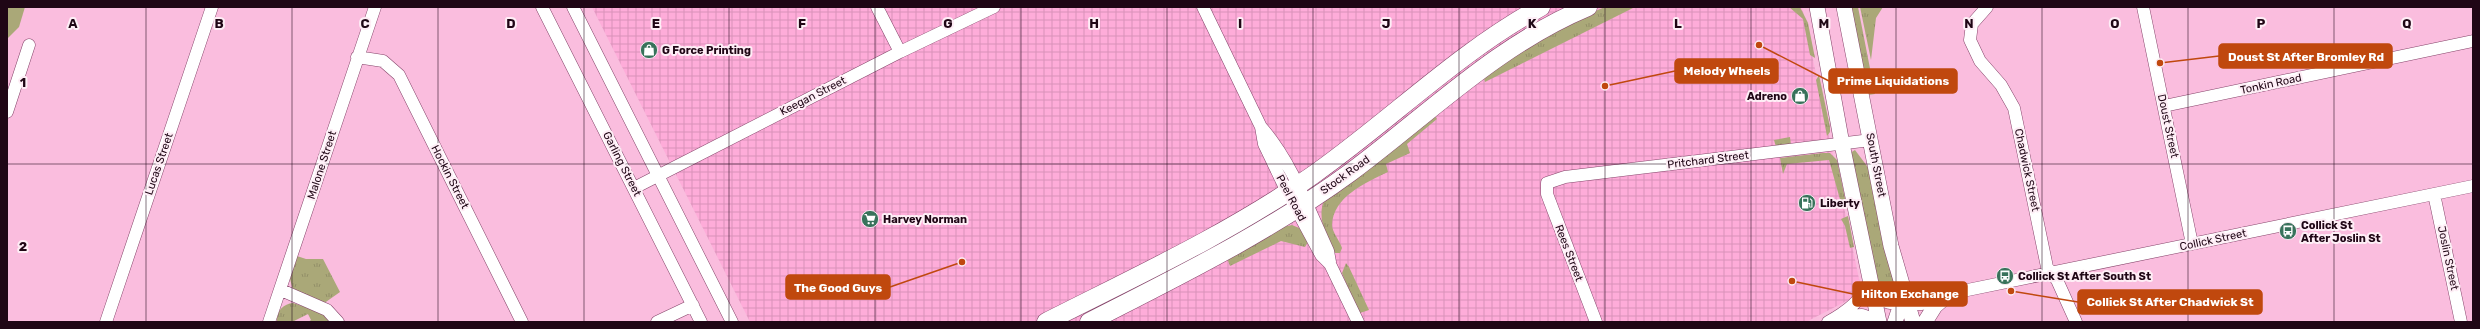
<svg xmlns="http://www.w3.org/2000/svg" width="2480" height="329" viewBox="0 0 2480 329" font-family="Rubik,sans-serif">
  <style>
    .industrial { fill: url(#industrial-grid) }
    .grass { fill: url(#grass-tufts) }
    .green { fill: #aaa878 }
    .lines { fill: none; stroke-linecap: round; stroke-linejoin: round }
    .minor-casing { stroke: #85446a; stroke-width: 13 }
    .major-casing { stroke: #85446a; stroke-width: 16 }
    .highway-casing { stroke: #85446a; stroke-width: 19 }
    .minor { stroke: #fff; stroke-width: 12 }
    .major { stroke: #fff; stroke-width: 15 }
    .highway { stroke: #fff; stroke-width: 18 }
    .grid { fill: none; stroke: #1f0615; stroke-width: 1; stroke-opacity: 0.55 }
    .labels { text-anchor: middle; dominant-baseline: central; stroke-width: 4; stroke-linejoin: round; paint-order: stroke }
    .poi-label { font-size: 11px; font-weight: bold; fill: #1f0615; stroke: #feeef6; text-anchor: start }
    .street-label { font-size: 11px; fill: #1f0615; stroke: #feeef6 }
    .grid-label { font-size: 13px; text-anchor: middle; font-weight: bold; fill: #1f0615; stroke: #feeef6; stroke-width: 4; stroke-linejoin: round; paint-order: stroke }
    .leader { fill: none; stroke: #c0480e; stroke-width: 1.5 }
    .callout-dot { fill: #c0480e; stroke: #feeef6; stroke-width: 1.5 }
    .callout { fill: #c0480e; stroke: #c0480e; stroke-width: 1.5 }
    .callout-label { font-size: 12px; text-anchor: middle; font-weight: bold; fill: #fff }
  </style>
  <defs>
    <pattern id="industrial-grid" width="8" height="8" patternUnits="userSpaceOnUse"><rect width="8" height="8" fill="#feacd9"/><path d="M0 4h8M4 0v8" fill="none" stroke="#d992b9"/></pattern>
    <pattern id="grass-tufts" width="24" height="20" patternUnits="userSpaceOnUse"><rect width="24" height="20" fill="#aaa878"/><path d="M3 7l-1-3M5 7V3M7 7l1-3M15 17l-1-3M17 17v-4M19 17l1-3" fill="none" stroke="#928f67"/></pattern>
  </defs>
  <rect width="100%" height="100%" fill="#fabdde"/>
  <path class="industrial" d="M592 7H1802L1862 293 1806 322H750Z"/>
  <path class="grass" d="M1605 7H1635L1485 82 1483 75 1576 19Z
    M1789 7H1800L1808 23 1815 58 1810 55 1803 19Z
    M1851 7H1858L1875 94 1868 95Z
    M1860 7H1883L1876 18 1871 60Z
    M1819 75 1830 127V132L1827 136 1816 80Z
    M1433 113 1437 119 1407 144 1410 153 1386 164 1388 172C1365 183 1333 197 1332 225 1332 232 1340 241 1342 248L1340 253H1335C1326 239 1316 215 1325 199Z
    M1790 137 1791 145 1776 147 1774 140Z
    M1855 150 1870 170 1898 297 1880 292 1850 153Z
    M1823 153H1830L1837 160 1846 203H1841L1829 160 1787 164 1783 174 1780 158Z
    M1848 216 1854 247 1850 248 1845 226 1841 219Z
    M1292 225 1299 228 1309 240 1305 247 1281 241 1230 266 1227 258 1282 227Z
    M297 256 306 259H323L340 292 323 304 293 290 290 279Z
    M1346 263 1349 267 1369 310 1360 313 1356 308 1342 273Z
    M293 303 321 312 333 322H308L311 320 308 314 292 322H277C276 311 283 304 293 303Z"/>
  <path class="green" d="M7 7H25L19 27 7 39Z"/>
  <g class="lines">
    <defs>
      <path id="minor" d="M542 7 701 322
        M573 7 732 322
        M877 7 900 52
        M1203 7 1261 127 1264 144 1287 192 1321 255 1330 264 1358 322
        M1987 7 1972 24 1970 40 1980 61 2001 85 2014 108 2047 267 2057 280 2076 322
        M2143 7 2192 244
        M357 57 383 61 399 75 522 322
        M2164 106 2473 41
        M7 112 29 45
        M1261 127C1291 161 1309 210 1328 251L1330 262
        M634 188 900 52 994 7
        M2434 194 2461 322
        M281 290 327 310 338 322
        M1907 304 1920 294 1953 293 2473 186
        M1907 304H1922L1943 299
        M1840 316 1862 315 1879 321
        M106 322 212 7
        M269 322 375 7
        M657 322 693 305
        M1596 322 1547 194V183L1565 177 1871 140
        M1828 322C1845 313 1861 301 1870 283"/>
      <path id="major" d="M1817 7 1842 144 1879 322
        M1844 7 1891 246 1913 322
        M1872 294 1888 301 1907 304
        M1895 322 1898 313 1907 304
        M1925 322 1935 306 1942 300"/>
      <path id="highway" d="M1046 322C1137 276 1230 233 1313 175 1391 120 1457 53 1541 7
        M1089 322C1179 276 1269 232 1351 172 1429 114 1497 45 1588 7"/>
    </defs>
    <use href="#minor" class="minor-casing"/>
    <use href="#major" class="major-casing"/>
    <use href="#highway" class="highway-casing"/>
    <use href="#minor" class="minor"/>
    <use href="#major" class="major"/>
    <use href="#highway" class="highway"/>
  </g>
  <path class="grid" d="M146 7V322M292 7V322M438 7V322M584 7V322M729 7V322M875 7V322M1021 7V322M1167 7V322M1313 7V322M1459 7V322M1605 7V322M1751 7V322M1896 7V322M2042 7V322M2188 7V322M2334 7V322M7 164H2473"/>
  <defs>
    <symbol id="shop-disc" viewBox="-11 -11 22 22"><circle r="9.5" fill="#38725b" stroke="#feeef6"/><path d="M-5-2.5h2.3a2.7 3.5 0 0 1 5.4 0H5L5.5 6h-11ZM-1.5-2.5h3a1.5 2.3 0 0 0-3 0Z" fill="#fff"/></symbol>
    <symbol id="fuel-disc" viewBox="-11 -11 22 22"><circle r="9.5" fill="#38725b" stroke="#feeef6"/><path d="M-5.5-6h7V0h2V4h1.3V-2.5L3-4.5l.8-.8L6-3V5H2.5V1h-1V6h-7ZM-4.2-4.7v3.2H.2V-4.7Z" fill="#fff"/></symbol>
    <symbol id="supermarket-disc" viewBox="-11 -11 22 22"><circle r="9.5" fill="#38725b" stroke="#feeef6"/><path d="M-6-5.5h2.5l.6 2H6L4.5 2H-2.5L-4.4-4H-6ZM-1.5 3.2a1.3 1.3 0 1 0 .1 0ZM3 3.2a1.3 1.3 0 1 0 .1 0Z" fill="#fff"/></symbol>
    <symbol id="bus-disc" viewBox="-11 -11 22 22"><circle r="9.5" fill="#38725b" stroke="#feeef6"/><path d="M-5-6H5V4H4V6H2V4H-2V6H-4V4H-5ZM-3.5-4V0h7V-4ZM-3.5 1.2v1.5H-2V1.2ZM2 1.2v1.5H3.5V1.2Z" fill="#fff"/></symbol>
  </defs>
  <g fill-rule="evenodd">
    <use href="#shop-disc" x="639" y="40" width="20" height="20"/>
    <use href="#shop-disc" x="1790" y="86" width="20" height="20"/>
    <use href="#fuel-disc" x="1797" y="193" width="20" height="20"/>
    <use href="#supermarket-disc" x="860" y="209" width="20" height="20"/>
    <use href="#bus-disc" x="2278" y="221" width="20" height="20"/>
    <use href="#bus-disc" x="1995" y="266" width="20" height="20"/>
  </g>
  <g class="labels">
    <g class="poi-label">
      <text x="662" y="50">G Force Printing</text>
      <text x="1787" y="96" text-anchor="end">Adreno</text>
      <text x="1820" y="203">Liberty</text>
      <text x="883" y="219">Harvey Norman</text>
      <text x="2301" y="225">Collick St<tspan x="2301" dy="13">After Joslin St</tspan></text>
      <text x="2018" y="276">Collick St After South St</text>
    </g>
    <g class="street-label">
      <text transform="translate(2271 84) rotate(-12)">Tonkin Road</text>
      <text transform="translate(813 96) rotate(-27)">Keegan Street</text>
      <text transform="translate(2168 126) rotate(78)">Doust Street</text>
      <text transform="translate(1708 160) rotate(-7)">Pritchard Street</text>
      <text transform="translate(159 164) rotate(-71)">Lucas Street</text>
      <text transform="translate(622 164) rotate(63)">Garling Street</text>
      <text transform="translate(322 165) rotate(-72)">Malone Street</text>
      <text transform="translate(1876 165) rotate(79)">South Street</text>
      <text transform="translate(2027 170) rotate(78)">Chadwick Street</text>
      <text transform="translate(1345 175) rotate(-36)">Stock Road</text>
      <text transform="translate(450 177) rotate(63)">Hockin Street</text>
      <text transform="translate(1291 198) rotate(62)">Peel Road</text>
      <text transform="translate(2213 240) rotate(-12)">Collick Street</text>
      <text transform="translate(1569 253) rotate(69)">Rees Street</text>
      <text transform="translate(2448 258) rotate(78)">Joslin Street</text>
    </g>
  </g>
  <g class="grid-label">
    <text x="73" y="28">A</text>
    <text x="219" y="28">B</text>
    <text x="365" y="28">C</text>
    <text x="511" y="28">D</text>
    <text x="656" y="28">E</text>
    <text x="802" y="28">F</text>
    <text x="948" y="28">G</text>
    <text x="1094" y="28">H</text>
    <text x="1240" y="28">I</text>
    <text x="1386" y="28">J</text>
    <text x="1532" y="28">K</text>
    <text x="1678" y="28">L</text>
    <text x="1824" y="28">M</text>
    <text x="1969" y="28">N</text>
    <text x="2115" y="28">O</text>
    <text x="2261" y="28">P</text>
    <text x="2407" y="28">Q</text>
    <text x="23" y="87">1</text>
    <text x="23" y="251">2</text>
  </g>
  <path class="leader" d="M2160 63L2219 56M1605 86L1675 71M1759 45L1829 81M962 262L890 287M1792 281L1853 294M2011 291L2078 302"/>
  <g class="callout-dot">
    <circle cx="2160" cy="63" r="4"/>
    <circle cx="1605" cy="86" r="4"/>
    <circle cx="1759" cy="45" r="4"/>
    <circle cx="962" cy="262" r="4"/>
    <circle cx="1792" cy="281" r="4"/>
    <circle cx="2011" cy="291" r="4"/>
  </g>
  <g class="callout">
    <rect x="2219" y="44" width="173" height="24" rx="4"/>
    <rect x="1675" y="59" width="103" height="24" rx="4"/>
    <rect x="1829" y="69" width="128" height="24" rx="4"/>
    <rect x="786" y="275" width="104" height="24" rx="4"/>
    <rect x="1853" y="282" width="114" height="24" rx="4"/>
    <rect x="2078" y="290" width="184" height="24" rx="4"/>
  </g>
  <g class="callout-label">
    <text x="2306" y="61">Doust St After Bromley Rd</text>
    <text x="1727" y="75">Melody Wheels</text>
    <text x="1893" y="85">Prime Liquidations</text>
    <text x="838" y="292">The Good Guys</text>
    <text x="1910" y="298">Hilton Exchange</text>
    <text x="2170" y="306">Collick St After Chadwick St</text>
  </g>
  <rect width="2480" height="329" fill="none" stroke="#1f0615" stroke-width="16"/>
</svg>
